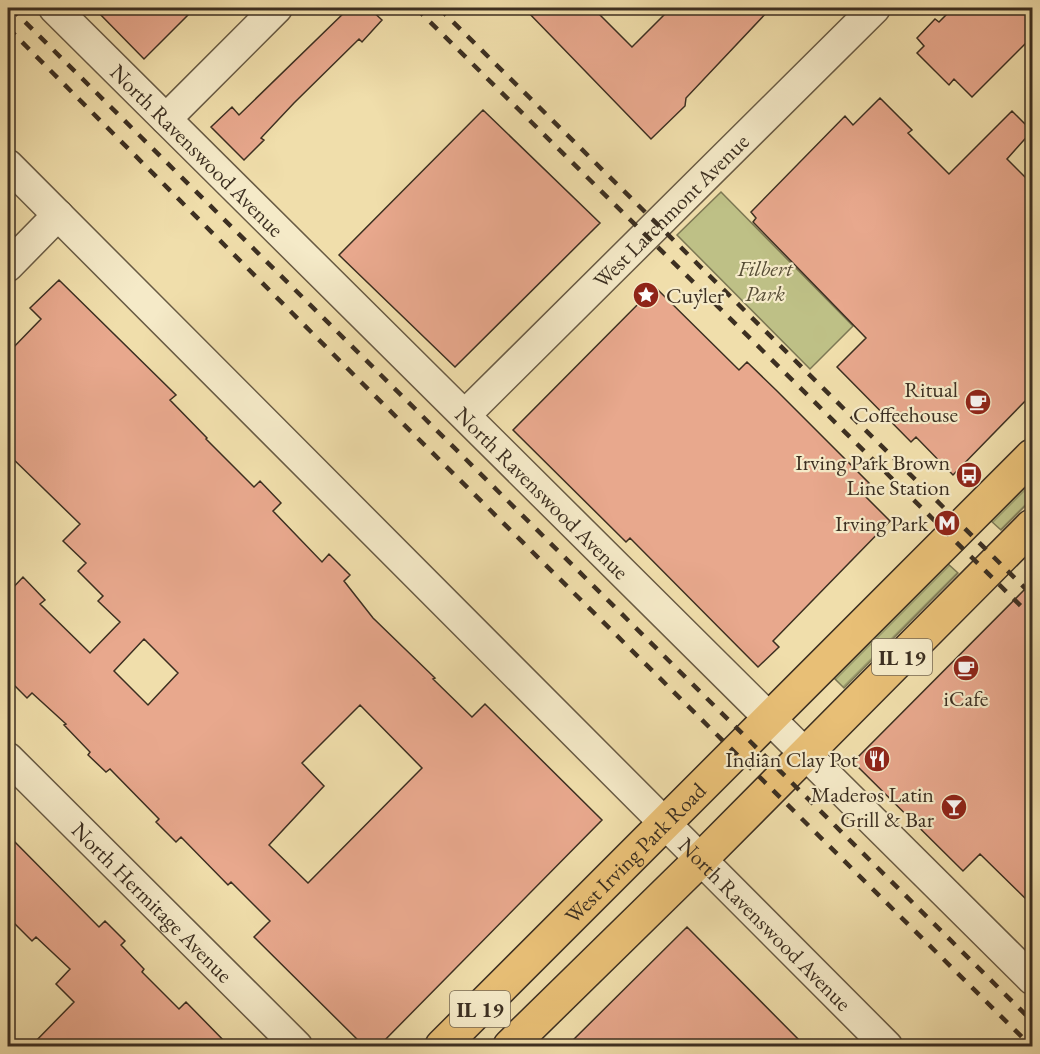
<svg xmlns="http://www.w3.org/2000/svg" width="1040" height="1054" viewBox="0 0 1040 1054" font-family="'EB Garamond',serif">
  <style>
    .park { fill: #bec086; stroke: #7d7854; stroke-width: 1.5 }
    .garden { fill: url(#garden-furrows); stroke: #7d7854; stroke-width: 1.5 }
    .building { fill: #e8a88d; stroke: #3c2f21; stroke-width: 1.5; fill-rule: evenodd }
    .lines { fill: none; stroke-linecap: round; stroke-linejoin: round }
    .minor-casing { stroke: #695b44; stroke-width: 33 }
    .primary-casing { stroke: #3c2f21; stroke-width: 36 }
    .minor { stroke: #f5eac8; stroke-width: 30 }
    .primary { stroke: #e8bf76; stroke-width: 33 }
    .rail { stroke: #3c2f21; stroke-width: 4.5; stroke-dasharray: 10 10; stroke-linecap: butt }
    .labels { text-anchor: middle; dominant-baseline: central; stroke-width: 4.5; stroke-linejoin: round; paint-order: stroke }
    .shield { fill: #f5eac8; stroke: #746753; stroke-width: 1.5 }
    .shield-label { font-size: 21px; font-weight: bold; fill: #3c2f21 }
    .street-label { font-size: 22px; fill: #3c2f21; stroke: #f5eac8 }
    .park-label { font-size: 22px; font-style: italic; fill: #564c35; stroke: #f5eac8 }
    .poi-label { font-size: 22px; fill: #3c2f21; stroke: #f5eac8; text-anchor: end }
  </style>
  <defs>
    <pattern id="garden-furrows" width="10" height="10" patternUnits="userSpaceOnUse" patternTransform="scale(1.5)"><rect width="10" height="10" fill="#bec086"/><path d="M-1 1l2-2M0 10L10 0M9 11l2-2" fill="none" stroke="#9c9c6d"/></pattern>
  </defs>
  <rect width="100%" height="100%" fill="#f0deab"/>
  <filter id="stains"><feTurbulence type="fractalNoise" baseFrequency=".00333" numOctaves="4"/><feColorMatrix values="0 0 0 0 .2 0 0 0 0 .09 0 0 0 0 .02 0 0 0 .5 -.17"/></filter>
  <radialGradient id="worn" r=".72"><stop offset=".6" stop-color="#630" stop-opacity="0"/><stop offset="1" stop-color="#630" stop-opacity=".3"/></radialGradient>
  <path class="park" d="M721 192 853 326 810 369 677 235Z"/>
  <path class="garden" d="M1032 477V499L1001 530 990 520Z
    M947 563 958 573 844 688 833 677Z"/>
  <path class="building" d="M94 8H195L144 59Z
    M349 8H369L382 20 362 42 359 39 294 103 261 138 264 140 244 160 211 127 232 107 239 115Z
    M524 8H593L632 47 671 8H771L686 98 685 106 651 139Z
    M953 8H1032V37L972 97 954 79 949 85 917 53 924 46 917 38 935 19 939 22Z
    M880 98 912 130 908 133 949 174 1012 111 1032 131 1007 159 1032 184V394L953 475 916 437 911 442 837 367 866 338 753 222 756 218 751 212 845 116 853 125Z
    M483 110 600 223 455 367 339 255Z
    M59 280 176 395 170 400 207 438 206 439 254 487 260 481 281 503 273 511 322 562 329 554 350 575 344 581 373 618 435 678 433 679 472 717 485 704 602 820 378 1047H365L254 937 270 921 231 882 228 885 181 837 176 842 156 822 159 819 110 769 106 772 88 755 90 752 64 725 66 724 32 693 27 698 8 679V593L23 577 45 600 40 604 90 653 120 622 98 601 103 596 78 571 86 563 63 541 80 524 8 454V353L41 319 30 308ZM144 639 178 673 148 705 114 671ZM360 705 422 768 308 883 269 845 324 786 302 763Z
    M655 287 739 370 747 362 776 390 869 483 860 491 890 521 773 641 779 647 758 667 630 538 626 542 513 430Z
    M1032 582V905L980 854 963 871 853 762Z
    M8 835 99 927 105 921 125 941 121 945 144 969 142 972 179 1009 186 1002 230 1047H30L74 1002 56 984 70 969 36 937 32 941 8 917Z
    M687 927 806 1047H566Z"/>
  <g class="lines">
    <defs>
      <g id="minor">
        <path id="s1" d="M54 8 1032 979"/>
        <path d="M166 119 277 8"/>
        <path id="s2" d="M8 165 887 1046"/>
        <path d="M8 266 58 215"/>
        <path id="s3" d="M465 415 875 8"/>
        <path id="s4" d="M8 758 297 1046"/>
      </g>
      <g id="primary">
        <path id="s5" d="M442 1046 1032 456"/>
        <path d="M510 1046 700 860 1032 526"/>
      </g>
    </defs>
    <use href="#minor" class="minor-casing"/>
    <use href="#primary" class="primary-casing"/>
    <use href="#minor" class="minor"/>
    <use href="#primary" class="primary"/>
    <path class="rail" d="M11 8 1032 1021
      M416 8 1032 617
      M439 8 1032 595
      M8 28 362 383 1031 1046"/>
  </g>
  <defs>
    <symbol id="sight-disc" viewBox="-11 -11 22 22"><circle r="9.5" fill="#8f2418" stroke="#f5eac8"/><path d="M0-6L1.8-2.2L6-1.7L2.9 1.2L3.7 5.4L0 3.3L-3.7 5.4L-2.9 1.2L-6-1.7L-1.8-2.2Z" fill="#fff"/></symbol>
    <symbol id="cafe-disc" viewBox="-11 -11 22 22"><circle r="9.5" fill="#8f2418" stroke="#f5eac8"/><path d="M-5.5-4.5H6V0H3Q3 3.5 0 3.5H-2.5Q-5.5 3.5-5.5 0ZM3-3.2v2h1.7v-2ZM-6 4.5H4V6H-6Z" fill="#fff"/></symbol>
    <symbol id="bus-disc" viewBox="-11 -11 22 22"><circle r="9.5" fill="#8f2418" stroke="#f5eac8"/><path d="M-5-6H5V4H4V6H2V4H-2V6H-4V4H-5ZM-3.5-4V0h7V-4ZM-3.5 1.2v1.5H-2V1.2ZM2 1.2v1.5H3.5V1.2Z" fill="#fff"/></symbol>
    <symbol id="metro-disc" viewBox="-11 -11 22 22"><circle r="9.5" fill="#8f2418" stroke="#f5eac8"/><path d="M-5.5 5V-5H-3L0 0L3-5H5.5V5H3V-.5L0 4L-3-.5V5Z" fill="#fff"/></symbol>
    <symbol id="restaurant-disc" viewBox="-11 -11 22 22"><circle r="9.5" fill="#8f2418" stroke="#f5eac8"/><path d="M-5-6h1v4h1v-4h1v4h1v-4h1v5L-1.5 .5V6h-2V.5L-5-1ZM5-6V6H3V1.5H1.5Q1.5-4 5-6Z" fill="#fff"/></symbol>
    <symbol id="bar-disc" viewBox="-11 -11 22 22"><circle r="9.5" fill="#8f2418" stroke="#f5eac8"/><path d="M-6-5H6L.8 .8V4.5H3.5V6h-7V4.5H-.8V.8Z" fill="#fff"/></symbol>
  </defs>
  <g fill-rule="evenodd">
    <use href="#sight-disc" x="631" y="280" width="30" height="30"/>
    <use href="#cafe-disc" x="963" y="387" width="30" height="30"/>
    <use href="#bus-disc" x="954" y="460" width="30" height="30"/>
    <use href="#metro-disc" x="932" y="508" width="30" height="30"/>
    <use href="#cafe-disc" x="951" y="653" width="30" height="30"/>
    <use href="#restaurant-disc" x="862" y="744" width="30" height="30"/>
    <use href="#bar-disc" x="939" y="792" width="30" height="30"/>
  </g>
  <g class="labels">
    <g class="shield">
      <rect x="872" y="639" width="60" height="36" rx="4.5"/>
      <rect x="450" y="991" width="60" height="36" rx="4.5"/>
    </g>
    <g class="shield-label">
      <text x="902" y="657">IL 19</text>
      <text x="480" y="1009">IL 19</text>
    </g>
    <g class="street-label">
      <text stroke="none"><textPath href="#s1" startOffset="202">North Ravenswood Avenue</textPath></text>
      <text stroke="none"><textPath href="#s3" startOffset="290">West Larchmont Avenue</textPath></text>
      <text stroke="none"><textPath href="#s1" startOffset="688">North Ravenswood Avenue</textPath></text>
      <text stroke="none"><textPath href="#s5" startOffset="273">West Irving Park Road</textPath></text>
      <text stroke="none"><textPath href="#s4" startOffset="204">North Hermitage Avenue</textPath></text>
      <text stroke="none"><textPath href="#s2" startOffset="1072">North Ravenswood Avenue</textPath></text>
    </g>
    <g class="park-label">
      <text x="765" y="268">Filbert<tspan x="765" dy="25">Park</tspan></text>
    </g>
    <g class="poi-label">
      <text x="666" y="295" text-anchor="start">Cuyler</text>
      <text x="958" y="389">Ritual<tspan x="958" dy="25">Coffeehouse</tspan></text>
      <text x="950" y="462">Irving Park Brown<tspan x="950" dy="25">Line Station</tspan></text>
      <text x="928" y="523">Irving Park</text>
      <text x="966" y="698" text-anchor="middle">iCafe</text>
      <text x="858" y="759">Indian Clay Pot</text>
      <text x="934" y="794">Maderos Latin<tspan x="934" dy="25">Grill &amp; Bar</tspan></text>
    </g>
  </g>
  <rect width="1040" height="1054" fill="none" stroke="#f0deab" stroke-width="30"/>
  <rect x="9" y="9" width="1022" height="1036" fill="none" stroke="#3c2f21" stroke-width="3"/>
  <rect x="15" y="15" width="1010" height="1024" fill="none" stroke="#3c2f21" stroke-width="1.5"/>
  <rect width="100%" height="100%" filter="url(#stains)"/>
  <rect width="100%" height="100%" fill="url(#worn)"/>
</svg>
